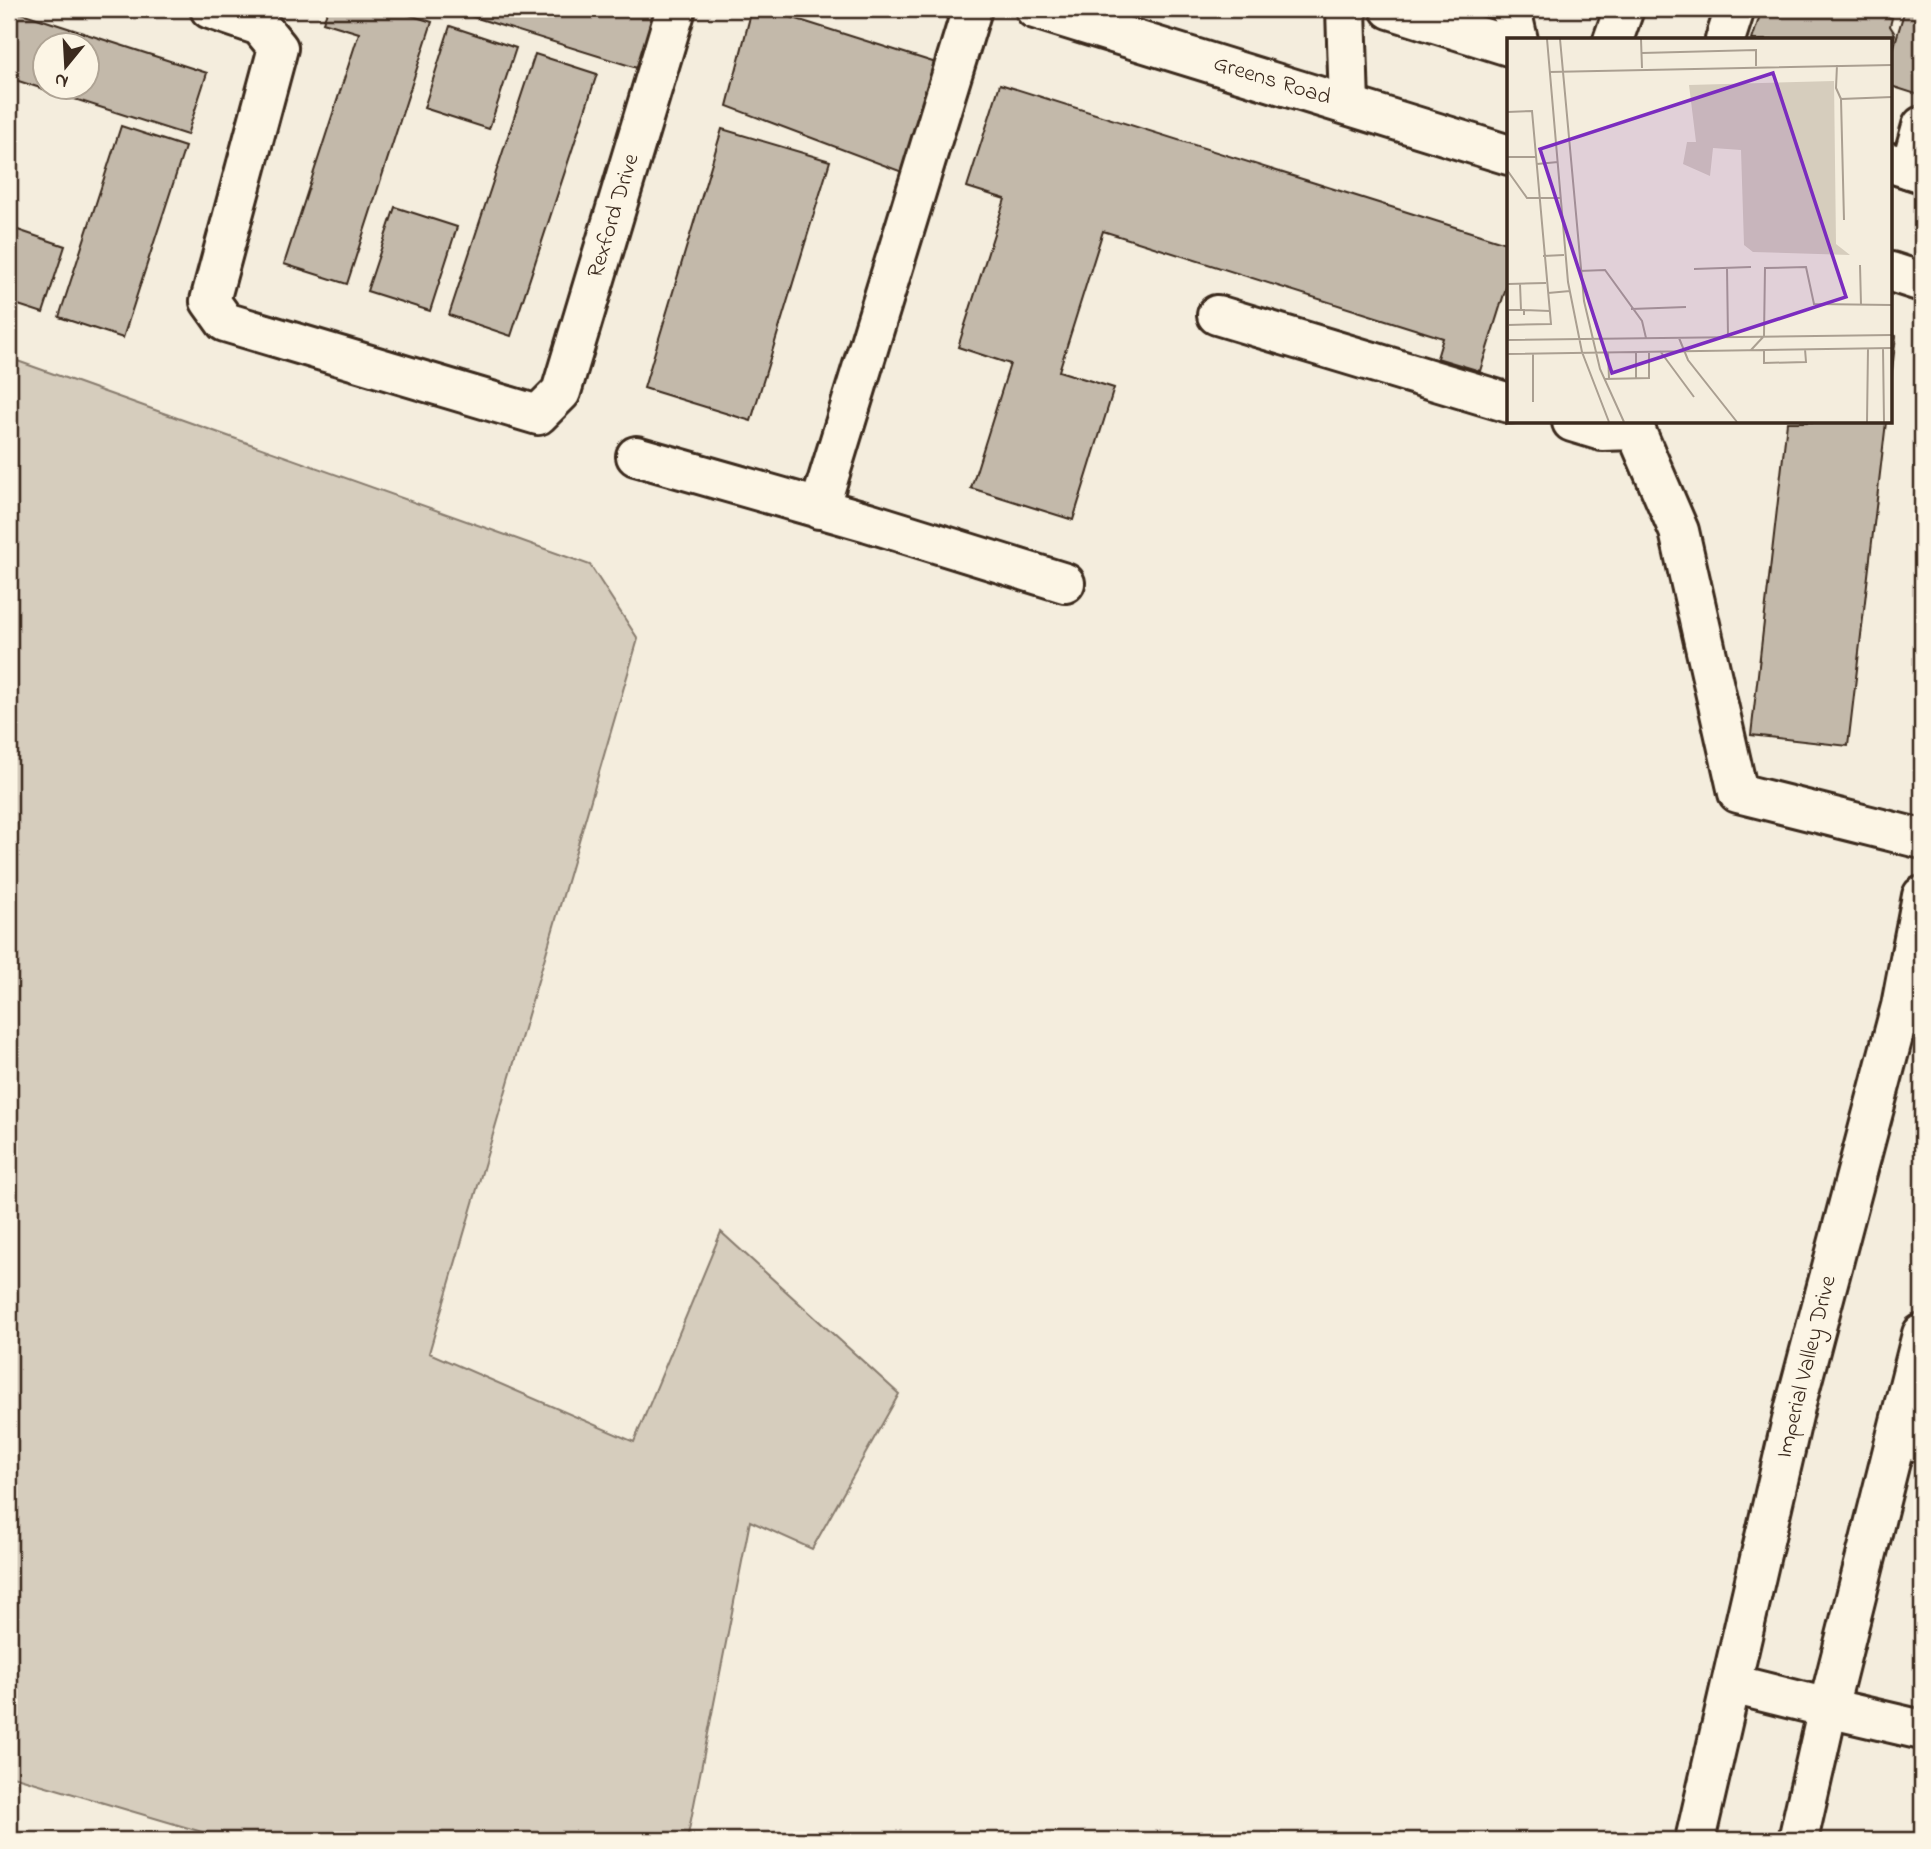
<svg xmlns="http://www.w3.org/2000/svg" width="1931" height="1849" viewBox="0 0 1931 1849" font-family="'Indie Flower',sans-serif">
  <style>
    .green { fill: #d6cdbd; stroke: #887c6e; stroke-width: 2 }
    .building { fill: #c3b9aa; stroke: #3b2a1e; stroke-width: 2; fill-rule: evenodd }
    .lines { fill: none; stroke-linecap: round; stroke-linejoin: round }
    .minor-casing { stroke: #3b2a1e; stroke-width: 44 }
    .major-casing { stroke: #3b2a1e; stroke-width: 44 }
    .minor { stroke: #fcf5e5; stroke-width: 38 }
    .major { stroke: #fcf5e5; stroke-width: 38 }
    .labels { text-anchor: middle; dominant-baseline: central; stroke-width: 6; stroke-linejoin: round; paint-order: stroke }
    .street-label { font-size: 23px; fill: #3b2a1e; stroke: #fcf5e5 }
    .inset-road { fill: none; stroke: #aa9f91; stroke-width: 2 }
    .view { fill: #7b2cbf; fill-opacity: 0.15; stroke: #7b2cbf; stroke-width: 3.5 }
    .inset-edge { fill: none; stroke: #3b2a1e; stroke-width: 3.5 }
  </style>
  <rect width="100%" height="100%" fill="#f4eddd"/>
  <filter id="ink" filterUnits="userSpaceOnUse"><feTurbulence type="fractalNoise" baseFrequency=".0143" numOctaves="2"/><feDisplacementMap in="SourceGraphic" scale="14" xChannelSelector="R" yChannelSelector="G"/><feConvolveMatrix kernelMatrix="1 2 1 2 8 2 1 2 1" color-interpolation-filters="sRGB"/></filter>
  <g filter="url(#ink)">
    <path class="green" d="M9 358 590 565 638 639 429 1353 634 1442 721 1232 899 1394 812 1549 750 1521 687 1840H229L9 1775Z"/>
    <path class="building" d="M9 9 207 73 187 135 9 78ZM46 46H88V88H46Z
      M328 9H390L432 22 347 284 284 264 359 33 323 22Z
      M448 9H659L640 69Z
      M752 9H765L936 63 902 172 727 106Z
      M1762 9H1868L1869 12 1892 18 1890 26 1895 34 1891 49V40H1752Z
      M1905 9H1922V96L1891 86V57Z
      M450 26 516 48 489 129 424 108Z
      M535 54 597 74 511 336 449 315Z
      M1000 84 1509 244V278L1480 371 1437 358 1443 338 1103 231 1059 371 1114 388 1073 520 971 488 1010 364 958 347 1005 199 967 187Z
      M121 126 185 147 123 338 59 317Z
      M722 129 830 161 751 421 644 388Z
      M395 207 457 227 430 311 367 291Z
      M9 227 65 246 43 313 9 302Z
      M1891 335 1896 336 1891 379Z
      M1787 422H1886L1848 746 1751 735Z"/>
    <g class="lines">
      <defs>
        <path id="minor" d="M210 9 260 26 278 48 210 301 225 322 538 415 561 392 676 9
          M1346 9 1349 105
          M1511 9 1518 40
          M1613 40 1624 9
          M1725 40 1735 9
          M1910 169 1922 126
          M1217 315 1509 403
          M1572 422 1602 431 1636 430
          M1632 422 1679 531 1738 793 1922 839
          M636 456 868 522 1065 583
          M819 509 972 9
          M1898 1436 1922 1443
          M1828 1708 1922 1730"/>
        <path id="major" d="M1035 9 1509 155
          M1390 9 1509 46
          M1891 163 1922 173
          M1891 272 1922 282
          M1732 1684 1828 1708
          M1695 1840 1795 1407 1901 1006 1922 896
          M1798 1840 1828 1708 1922 1334"/>
      </defs>
      <use href="#minor" class="minor-casing"/>
      <use href="#major" class="major-casing"/>
      <use href="#minor" class="minor"/>
      <use href="#major" class="major"/>
    </g>
  </g>
  <g class="labels">
    <g class="street-label">
      <text transform="translate(1272 81) rotate(17)">Greens Road</text>
      <text transform="translate(614 216) rotate(-73)">Rexford Drive</text>
      <text transform="translate(1807 1367) rotate(-76)">Imperial Valley Drive</text>
    </g>
  </g>
  <g transform="translate(1507 38)">
    <rect width="385" height="385" fill="#f4eddd"/>
    <path d="M327 43 329 206 343 217 246 214 237 207 234 112 206 110 203 138 176 126 180 104H189L182 47Z" fill="#d6cdbd"/>
    <path class="inset-road" d="M40 1 61 244 75 314 102 384M53 1 77 263 93 331 117 384M134 1 135 30M135 15 249 12V28M330 27 329 50 334 61M42 34 385 27M0 74 25 73 44 286 0 287M0 119H29M30 126 51 124M0 132 20 160H53M337 182 334 61 385 59M36 218 57 217M0 223V272M353 227 354 267M220 230 221 299M187 231 244 229M72 233 98 232 135 283 139 300M1 246 39 245M13 246 14 272M41 255 63 253M124 271 179 269M17 272 43 273M172 300 181 322 230 384M0 302 385 297M1 302V272H17V277M376 310 377 384M244 312 257 298 258 230 299 229 307 266 385 267M257 312V325L299 324 298 311M153 313 187 359M101 314 102 341M129 314V340M0 316 385 310M97 341 142 340V313M26 364V315M360 384 361 310"/>
    <path class="view" d="M266 35 339 259 105 335 33 111Z"/>
    <rect width="385" height="385" class="inset-edge"/>
  </g>
  <rect width="1931" height="1849" fill="none" stroke="#fcf5e5" stroke-width="35"/>
  <rect x="18" y="18" width="1896" height="1814" fill="none" stroke="#3b2a1e" stroke-width="2.5" filter="url(#ink)"/>
  <g transform="translate(66 66) rotate(198)"><circle r="33" fill="#fcf5e5" stroke="#afa495" stroke-width="2"/>
  <path d="M0-5L12 26L0 18L-12 26Z" fill="#3b2a1e"/>
  <text y="-10" font-size="19" font-weight="bold" text-anchor="middle" fill="#3b2a1e">N</text>
  </g>
</svg>
